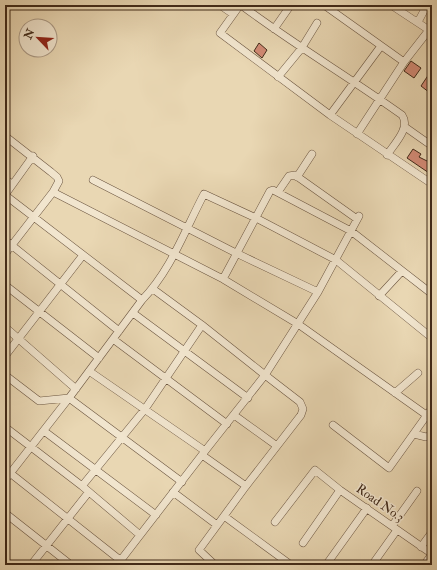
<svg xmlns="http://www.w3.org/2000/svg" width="437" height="570" viewBox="0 0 437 570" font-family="'IM FELL Double Pica',serif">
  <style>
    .building { fill: #d28a75; stroke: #412a19 }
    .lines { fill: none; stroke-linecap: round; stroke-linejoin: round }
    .minor-casing { stroke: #6b5540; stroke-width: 8 }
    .minor { stroke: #f1e5ce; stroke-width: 7 }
    .labels { text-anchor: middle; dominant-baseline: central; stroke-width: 3; stroke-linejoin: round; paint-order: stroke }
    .street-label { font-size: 13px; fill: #412a19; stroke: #f1e5ce }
  </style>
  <rect width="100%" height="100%" fill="#e9d7b3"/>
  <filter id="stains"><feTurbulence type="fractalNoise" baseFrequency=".005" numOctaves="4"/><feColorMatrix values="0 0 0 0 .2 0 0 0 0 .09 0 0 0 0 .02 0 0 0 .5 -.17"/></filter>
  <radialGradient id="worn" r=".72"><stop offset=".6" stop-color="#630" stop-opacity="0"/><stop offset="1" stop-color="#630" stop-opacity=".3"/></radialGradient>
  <path class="building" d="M259 43 267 50 262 58 254 51Z
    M411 61 421 68 414 78 404 71Z
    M429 74 432 76V90L430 93 421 86Z
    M413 149 421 154 419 157 427 161 432 151V175L407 158Z"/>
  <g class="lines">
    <defs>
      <path id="minor" d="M220 5 233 14
        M240 5 220 33 330 115 432 184
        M241 5C293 44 349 77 402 115 411 128 394 144 387 155
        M324 5 404 62
        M391 5 432 32
        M418 22 427 5
        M274 29 288 9
        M278 77 301 49 317 23
        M330 115 381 46
        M405 127 432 146
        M357 134 404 62 429 30
        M5 136 51 172 57 177 59 181 53 192 5 254
        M33 156 5 195 142 300
        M297 177 312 154
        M5 179 12 184
        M93 180 236 253 318 292
        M53 192 223 279 298 324 432 419
        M278 192 289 176 295 175 357 219
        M5 240 119 331
        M223 279 270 191 273 190 351 231 432 294
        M5 285 99 358
        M153 289 202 325
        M379 296 402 271
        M133 313 248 398
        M5 327 76 389
        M113 339 227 424
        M5 356 83 255
        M89 371 205 451 117 565
        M5 375 39 401 69 398 182 482
        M395 393 418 373
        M234 415 277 446
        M333 425 389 468 432 408
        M5 427 82 486 140 535
        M44 431 156 515
        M414 434 426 437 432 435
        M205 451 265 375 300 402 303 409 301 415 246 486
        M202 455 246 486 199 550 215 565
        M5 469 120 560
        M5 480 69 398 142 300C171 270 185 230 204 194L256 218 336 260 432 338
        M82 486 145 409 202 325 265 375 318 292 359 216
        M173 492 217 525
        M5 513 71 565
        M224 516 291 565
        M275 522 315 470 340 490 432 554
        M392 526 417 491
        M303 543 340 490
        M421 547 432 532
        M31 565 88 493
        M326 565 367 508
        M372 565 397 530
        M424 565 432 554"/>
    </defs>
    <use href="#minor" class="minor-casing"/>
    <use href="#minor" class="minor"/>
  </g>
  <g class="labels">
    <g class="street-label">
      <text transform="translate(380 503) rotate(35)">Road No.3</text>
    </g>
  </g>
  <rect width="437" height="570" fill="none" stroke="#e9d7b3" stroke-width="20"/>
  <rect x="6" y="6" width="425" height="558" fill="none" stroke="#412a19" stroke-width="2"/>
  <rect x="10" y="10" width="417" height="550" fill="none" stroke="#412a19"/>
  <g transform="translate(38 38) rotate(295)"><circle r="19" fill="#f1e5ce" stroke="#ab9a86"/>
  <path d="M0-3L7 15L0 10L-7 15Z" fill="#8f2418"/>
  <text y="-6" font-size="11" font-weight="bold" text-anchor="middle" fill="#412a19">N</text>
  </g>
  <rect width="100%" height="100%" filter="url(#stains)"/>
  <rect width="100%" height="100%" fill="url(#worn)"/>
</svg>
